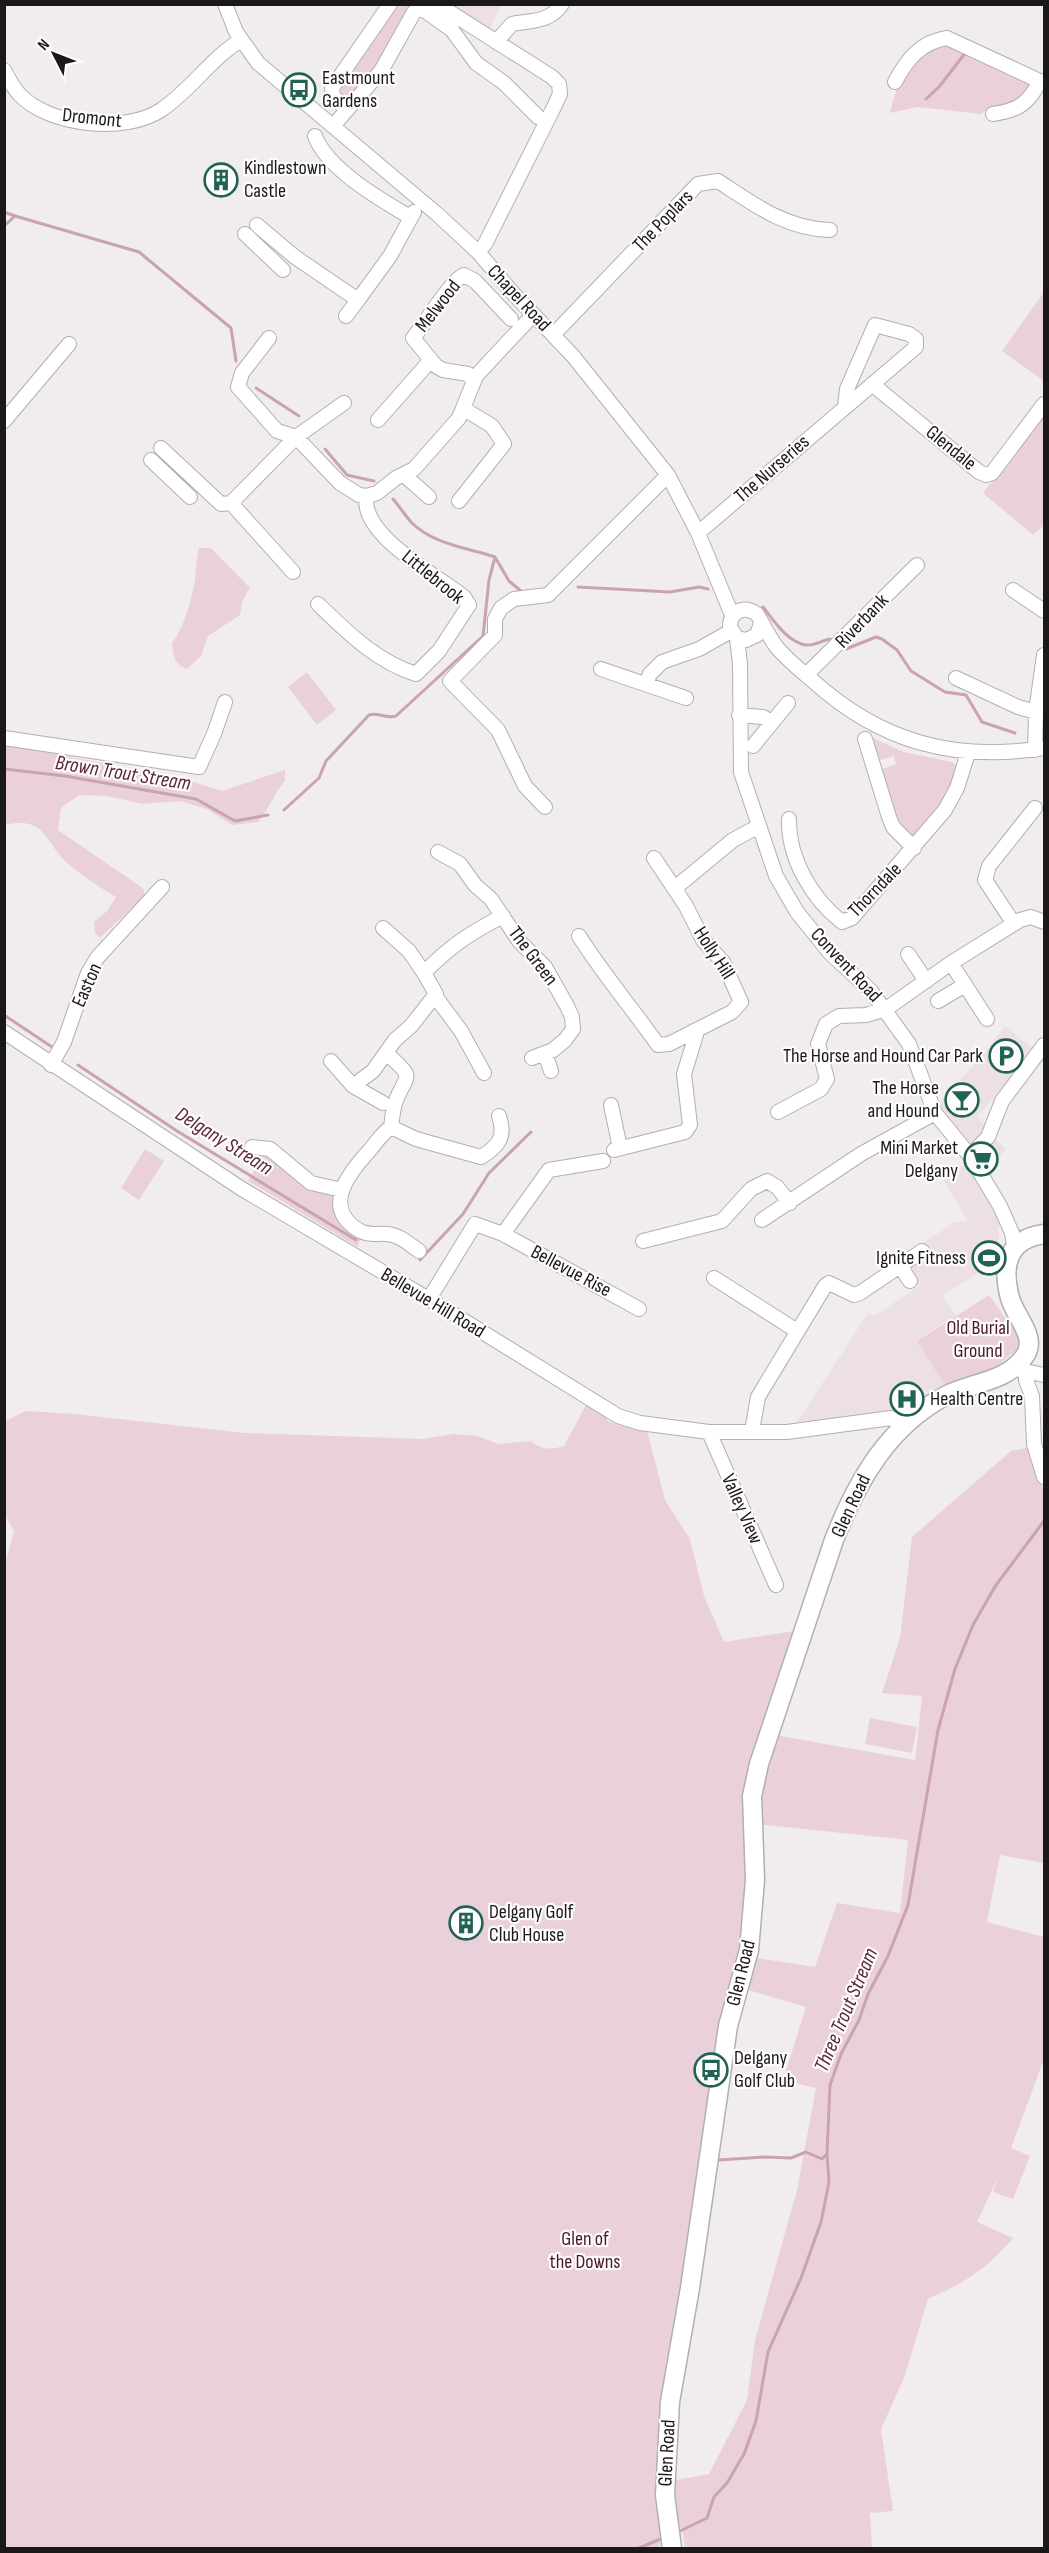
<svg xmlns="http://www.w3.org/2000/svg" width="1049" height="2553" viewBox="0 0 1049 2553" font-family="'Sofia Sans Condensed',sans-serif">
  <style>
    .built { fill: #ece0e5 }
    .green { fill: #ead0da }
    .lines { fill: none; stroke-linecap: round; stroke-linejoin: round }
    .stream { stroke: #c9a3b1; stroke-width: 3 }
    .minor-casing { stroke: #b2afb0; stroke-width: 16 }
    .major-casing { stroke: #b2afb0; stroke-width: 21 }
    .minor { stroke: #fff; stroke-width: 14 }
    .major { stroke: #fff; stroke-width: 18 }
    .labels { text-anchor: middle; dominant-baseline: central; stroke-width: 4.5; stroke-linejoin: round; paint-order: stroke }
    .poi-label { font-size: 20px; fill: #1a1819; stroke: #fefbfc; text-anchor: start }
    .street-label { font-size: 20px; fill: #1a1819; stroke: #fefbfc }
    .park-label { font-size: 20px; fill: #47172e; stroke: #fefbfc }
    .water-label { font-size: 21px; font-style: italic; fill: #58273d; stroke: #fefbfc }
  </style>
  <rect width="100%" height="100%" fill="#f1edef"/>
  <path class="built" d="M448 5H501L489 31Z
    M1005 1026 1032 1048 1019 1063 1021 1069 977 1116 988 1129 971 1148 941 1111 938 1103 983 1055Z
    M992 1136 1006 1149 987 1170 976 1154Z
    M969 1162 999 1217V1268L985 1269 942 1296 956 1315 917 1340 945 1386 921 1401 890 1412 797 1422 868 1313 874 1316 919 1286 910 1269 922 1244 953 1223 967 1220 942 1177Z"/>
  <path class="green" d="M395 5H407L412 11 400 36 348 104 337 91Z
    M936 41 977 53 1033 87 1010 106 991 107 981 114 917 107 890 113C898 77 909 64 936 41Z
    M1044 292V381L1002 351Z
    M1044 413V525L1033 535 983 493Z
    M199 548H211L250 588 242 602 240 615 208 636 201 656 187 669C174 664 173 655 172 643 183 629 189 608 193 590 197 577 195 562 199 548Z
    M307 672 336 710 317 725 288 687Z
    M872 738 904 752 952 762 960 768 945 801 915 840C891 830 886 793 880 770L896 764 894 756 880 760Z
    M5 744 187 780 222 791 285 770V781C274 793 270 808 258 822L232 825 207 809 180 801 143 804 107 796 79 795 61 808 58 830 144 889V896L100 938 95 932 94 922 107 911 116 897C100 887 80 875 66 862 44 840 45 816 5 825Z
    M145 1149 164 1161 139 1200 121 1188Z
    M264 1154C278 1155 301 1185 318 1191 323 1194 330 1194 336 1196 337 1217 341 1228 360 1238L358 1247 248 1181Z
    M989 1295 1011 1326 1017 1323 1023 1344 997 1366 945 1386 917 1341Z
    M587 1403 601 1411 609 1422 647 1430 665 1500 690 1539 704 1596 724 1642 800 1630 762 1742 750 1879 661 2513 660 2548H5L4 1567 14 1532 5 1515V1421L26 1411 75 1414 245 1433 422 1439 454 1434 478 1436 498 1444 531 1441C542 1450 550 1450 564 1446Z
    M1031 1447 1044 1492V1863L1000 1855 987 1922 1044 1937V2059L1011 2148 1030 2156 1013 2199 993 2192 1000 2173 977 2222 1013 2238C989 2268 962 2284 928 2299L904 2378 881 2429 893 2511 870 2513 872 2548H685L683 2533 675 2516 670 2481 709 2474 747 2400 755 2340 797 2190 816 2088 783 2080 806 2007 745 1989 757 1958 815 1967 837 1903 900 1913 908 1840 758 1824 763 1764 775 1735 915 1760 922 1696 882 1693 900 1638 912 1537 1011 1451Z
    M870 1718 917 1727 912 1753 865 1744Z"/>
  <g class="lines">
    <path class="stream" d="M926 99 939 87 966 52
      M4 212 15 216
      M4 226 15 216 139 252 231 328 236 361
      M256 388 299 416
      M325 449 347 475 374 481
      M393 499C399 506 405 515 411 522 432 544 468 548 495 557L509 581 522 592
      M578 587 670 592 699 587 708 589
      M763 607C773 620 789 644 807 645 814 646 823 640 830 639
      M846 649 876 637 882 639 897 650 911 671 945 692 966 695 982 722 1015 733
      M4 769 65 776 196 799 235 821 268 815
      M284 810 319 778 326 761 369 715C378 712 386 719 396 716L483 636 489 580 495 557
      M4 1015 52 1047
      M78 1065 177 1131 356 1240
      M420 1260 463 1214 489 1173 531 1132
      M719 2160 764 2157 791 2158 806 2152 822 2159 827 2154
      M678 2532 707 2518 714 2497 727 2483 744 2454 756 2421 768 2352 801 2278 821 2222 829 2182 827 2154 830 2085 841 2054 859 2020 868 1994 888 1956 908 1905 938 1730 955 1669 973 1625 996 1585 1044 1521
      M639 2548 663 2538"/>
    <defs>
      <path id="minor" d="M225 4 236 32 258 63 437 214 478 252 512 292 573 356 668 475 698 533 732 615
        M437 4 552 77 559 84 560 94 552 111 485 244 478 252
        M496 42 512 24C532 20 549 23 562 4
        M4 70C8 78 13 87 19 94 48 126 125 134 161 110 191 90 210 59 241 40
        M895 82C907 59 921 42 947 38L1044 83
        M347 110 333 96 332 88 390 4
        M993 114C1019 110 1028 104 1040 81
        M333 126 381 71 414 12 421 8 452 30 476 63 504 83 538 117
        M315 136C327 169 381 200 410 217
        M257 225 295 257 358 300 346 316
        M245 234 283 270
        M358 300 390 256 414 212
        M553 335 698 184 718 181C753 204 786 229 830 230
        M269 338 242 373 238 387 277 431 296 437 340 483 359 495 367 496 377 493 396 478 414 469 459 418 476 376 533 315
        M473 380 468 374 443 370 436 366 413 338C424 325 453 278 464 275L475 281 511 319
        M872 384 979 472 986 475 992 473 1044 404
        M378 420 430 361
        M4 421 69 344
        M161 448 221 504 231 503
        M151 460 190 497
        M404 475 429 497
        M459 501 504 444 492 426 464 409
        M698 533 916 347V339L909 334 875 325 847 389 845 406
        M293 572 231 503 296 437 344 403
        M1013 590 1044 611
        M318 604C347 632 377 662 416 674L439 651 469 605 464 597C438 576 358 534 367 496
        M761 623 757 635 746 640 737 638 730 627C730 611 744 605 757 614 763 624 768 635 775 645 785 658 800 670 812 680 880 742 954 762 1044 748
        M737 638 740 664 741 772 776 876 797 912 830 953 871 991 909 1044 935 1113 970 1156 1000 1206 1012 1233 1014 1246
        M601 669 686 698
        M806 675 917 565
        M956 678 1018 707 1036 712
        M646 684 650 674 662 662 699 649 731 631
        M739 715 763 717 772 722
        M4 738 199 767 214 734 225 702
        M865 739 889 817 893 827 914 848
        M753 746 788 703
        M1035 750 1036 712 1044 655
        M545 807 525 786 498 730 450 681 495 635V619L501 608 514 599 548 595 668 475
        M789 819C788 858 812 899 842 922L852 918 945 810 957 788 968 753
        M438 852 460 864 475 885 491 899 519 941 545 967 567 1006 572 1017 573 1029 565 1040 553 1050 532 1058
        M675 888 733 840 759 826
        M1014 924 985 880 989 866 1035 808
        M383 928 409 951 424 973
        M579 936C603 974 632 1008 658 1045L669 1044 732 1012 741 1002 723 962 703 940 686 906 654 858
        M908 954 926 981
        M951 963 987 1019
        M435 996 461 1031 484 1073
        M938 1001 965 985
        M4 1032 242 1189 442 1307 618 1416 640 1423 709 1432H787L891 1418 904 1426
        M545 1053 551 1071
        M387 1054C417 1080 406 1073 395 1103 393 1110 392 1119 391 1127
        M331 1061 353 1086 383 1103
        M51 1065 64 1042 88 973 97 958 162 887
        M353 1086 373 1071 395 1040 411 1026 436 994 424 973C450 946 470 933 503 916
        M611 1105 620 1148
        M778 1112 821 1089 827 1079 818 1044 826 1024 839 1016 866 1015 886 1009 951 963 1020 920 1031 917 1044 922
        M252 1147 270 1149 311 1183 342 1190
        M614 1150 685 1132 690 1125 684 1074 696 1035 694 1031
        M970 1156 988 1137 1002 1101 1044 1045
        M762 1220 861 1154 935 1113
        M503 1234 549 1170 603 1161
        M643 1241 722 1221 751 1189 767 1181 777 1187 790 1203
        M419 1251C409 1244 400 1235 387 1234 377 1233 370 1236 360 1231 321 1208 348 1174 369 1151 376 1143 382 1133 391 1127L416 1139 481 1157C499 1146 506 1137 499 1116
        M900 1266 910 1281
        M714 1278 797 1331
        M429 1299 475 1224 503 1234 639 1309
        M1020 1370 1044 1375
        M1026 1371V1380L1032 1396 1034 1444 1044 1477
        M752 1431 758 1397 825 1286 829 1283 854 1295 860 1293 922 1251
        M709 1432 776 1585"/>
      <path id="major" d="M672 2548 665 2495 670 2402 690 2288 728 2026 749 1950 755 1880 752 1796 759 1764 834 1540C857 1481 889 1425 947 1395 973 1382 1006 1382 1024 1357 1039 1338 1015 1317 1010 1298 1001 1265 1008 1239 1044 1234"/>
    </defs>
    <use href="#minor" class="minor-casing"/>
    <use href="#major" class="major-casing"/>
    <use href="#minor" class="minor"/>
    <use href="#major" class="major"/>
  </g>
  <defs>
    <symbol id="bus-ring" viewBox="-11 -11 22 22"><circle r="9.5" fill="#fefbfc" stroke="#216353" stroke-width="1.5"/><path d="M-5-6H5V4H4V6H2V4H-2V6H-4V4H-5ZM-3.5-4V0h7V-4ZM-3.5 1.2v1.5H-2V1.2ZM2 1.2v1.5H3.5V1.2Z" fill="#216353"/></symbol>
    <symbol id="building-ring" viewBox="-11 -11 22 22"><circle r="9.5" fill="#fefbfc" stroke="#216353" stroke-width="1.5"/><path d="M-4-6H4V6H1V3H-1V6H-4ZM-2.5-4.3h1.7v1.8h-1.7ZM.8-4.3h1.7v1.8H.8ZM-2.5-1h1.7V.8h-1.7ZM.8-1h1.7V.8H.8Z" fill="#216353"/></symbol>
    <symbol id="parking-ring" viewBox="-11 -11 22 22"><circle r="9.5" fill="#fefbfc" stroke="#216353" stroke-width="1.5"/><path d="M-3.5-5.5H1a3.5 3.5 0 0 1 0 7H-1V5.5H-3.5ZM-1-3.4V-.6H.8a1.4 1.4 0 0 0 0-2.8Z" fill="#216353"/></symbol>
    <symbol id="bar-ring" viewBox="-11 -11 22 22"><circle r="9.5" fill="#fefbfc" stroke="#216353" stroke-width="1.5"/><path d="M-6-5H6L.8 .8V4.5H3.5V6h-7V4.5H-.8V.8Z" fill="#216353"/></symbol>
    <symbol id="supermarket-ring" viewBox="-11 -11 22 22"><circle r="9.5" fill="#fefbfc" stroke="#216353" stroke-width="1.5"/><path d="M-6-5.5h2.5l.6 2H6L4.5 2H-2.5L-4.4-4H-6ZM-1.5 3.2a1.3 1.3 0 1 0 .1 0ZM3 3.2a1.3 1.3 0 1 0 .1 0Z" fill="#216353"/></symbol>
    <symbol id="stadium-ring" viewBox="-11 -11 22 22"><circle r="9.5" fill="#fefbfc" stroke="#216353" stroke-width="1.5"/><path d="M0-5a6.5 5 0 1 0 0 10a6.5 5 0 1 0 0-10ZM-3.5-1.8h7v3.6h-7Z" fill="#216353"/></symbol>
    <symbol id="hospital-ring" viewBox="-11 -11 22 22"><circle r="9.5" fill="#fefbfc" stroke="#216353" stroke-width="1.5"/><path d="M-5-5h3v3.5h4V-5h3V5h-3V1.5h-4V5h-3Z" fill="#216353"/></symbol>
  </defs>
  <g fill-rule="evenodd">
    <use href="#bus-ring" x="280" y="71" width="38" height="38"/>
    <use href="#building-ring" x="202" y="161" width="38" height="38"/>
    <use href="#parking-ring" x="987" y="1037" width="38" height="38"/>
    <use href="#bar-ring" x="943" y="1081" width="38" height="38"/>
    <use href="#supermarket-ring" x="962" y="1140" width="38" height="38"/>
    <use href="#stadium-ring" x="970" y="1239" width="38" height="38"/>
    <use href="#hospital-ring" x="888" y="1380" width="38" height="38"/>
    <use href="#building-ring" x="447" y="1904" width="38" height="38"/>
    <use href="#bus-ring" x="692" y="2051" width="38" height="38"/>
  </g>
  <g class="labels">
    <g class="poi-label">
      <text x="322" y="78">Eastmount<tspan x="322" dy="23">Gardens</tspan></text>
      <text x="244" y="168">Kindlestown<tspan x="244" dy="23">Castle</tspan></text>
      <text x="983" y="1056" text-anchor="end">The Horse and Hound Car Park</text>
      <text x="939" y="1088" text-anchor="end">The Horse<tspan x="939" dy="23">and Hound</tspan></text>
      <text x="958" y="1148" text-anchor="end">Mini Market<tspan x="958" dy="23">Delgany</tspan></text>
      <text x="966" y="1258" text-anchor="end">Ignite Fitness</text>
      <text x="930" y="1399">Health Centre</text>
      <text x="489" y="1912">Delgany Golf<tspan x="489" dy="23">Club House</tspan></text>
      <text x="734" y="2058">Delgany<tspan x="734" dy="23">Golf Club</tspan></text>
    </g>
    <g class="street-label">
      <text transform="translate(92 118) rotate(6)">Dromont</text>
      <text transform="translate(663 221) rotate(-46)">The Poplars</text>
      <text transform="translate(519 298) rotate(47)">Chapel Road</text>
      <text transform="translate(438 306) rotate(-52)">Melwood</text>
      <text transform="translate(951 448) rotate(39)">Glendale</text>
      <text transform="translate(772 469) rotate(-41)">The Nurseries</text>
      <text transform="translate(433 577) rotate(39)">Littlebrook</text>
      <text transform="translate(862 621) rotate(-46)">Riverbank</text>
      <text transform="translate(875 890) rotate(-46)">Thorndale</text>
      <text transform="translate(714 953) rotate(57)">Holly Hill</text>
      <text transform="translate(533 956) rotate(53)">The Green</text>
      <text transform="translate(846 965) rotate(47)">Convent Road</text>
      <text transform="translate(87 985) rotate(-66)">Easton</text>
      <text transform="translate(571 1271) rotate(28)">Bellevue Rise</text>
      <text transform="translate(433 1303) rotate(31)">Bellevue Hill Road</text>
      <text transform="translate(851 1506) rotate(-65)">Glen Road</text>
      <text transform="translate(742 1509) rotate(66)">Valley View</text>
      <text transform="translate(741 1973) rotate(-76)">Glen Road</text>
      <text transform="translate(667 2453) rotate(-87)">Glen Road</text>
    </g>
    <g class="park-label">
      <text x="978" y="1328">Old Burial<tspan x="978" dy="23">Ground</tspan></text>
      <text x="585" y="2239">Glen of<tspan x="585" dy="23">the Downs</tspan></text>
    </g>
    <g class="water-label">
      <text transform="translate(123 773) rotate(9)">Brown Trout Stream</text>
      <text transform="translate(224 1141) rotate(32)">Delgany Stream</text>
      <text transform="translate(846 2010) rotate(-67)">Three Trout Stream</text>
    </g>
  </g>
  <rect width="1049" height="2553" fill="none" stroke="#1a1819" stroke-width="12"/>
  <g transform="translate(54 54) rotate(312)" stroke="#fefbfc" stroke-width="4.5" paint-order="stroke">
  <path d="M0-4.5L10 22L0 15L-10 22Z" fill="#1a1819"/>
  <text y="-9" font-size="16" font-weight="bold" text-anchor="middle" fill="#1a1819">N</text>
  </g>
</svg>
